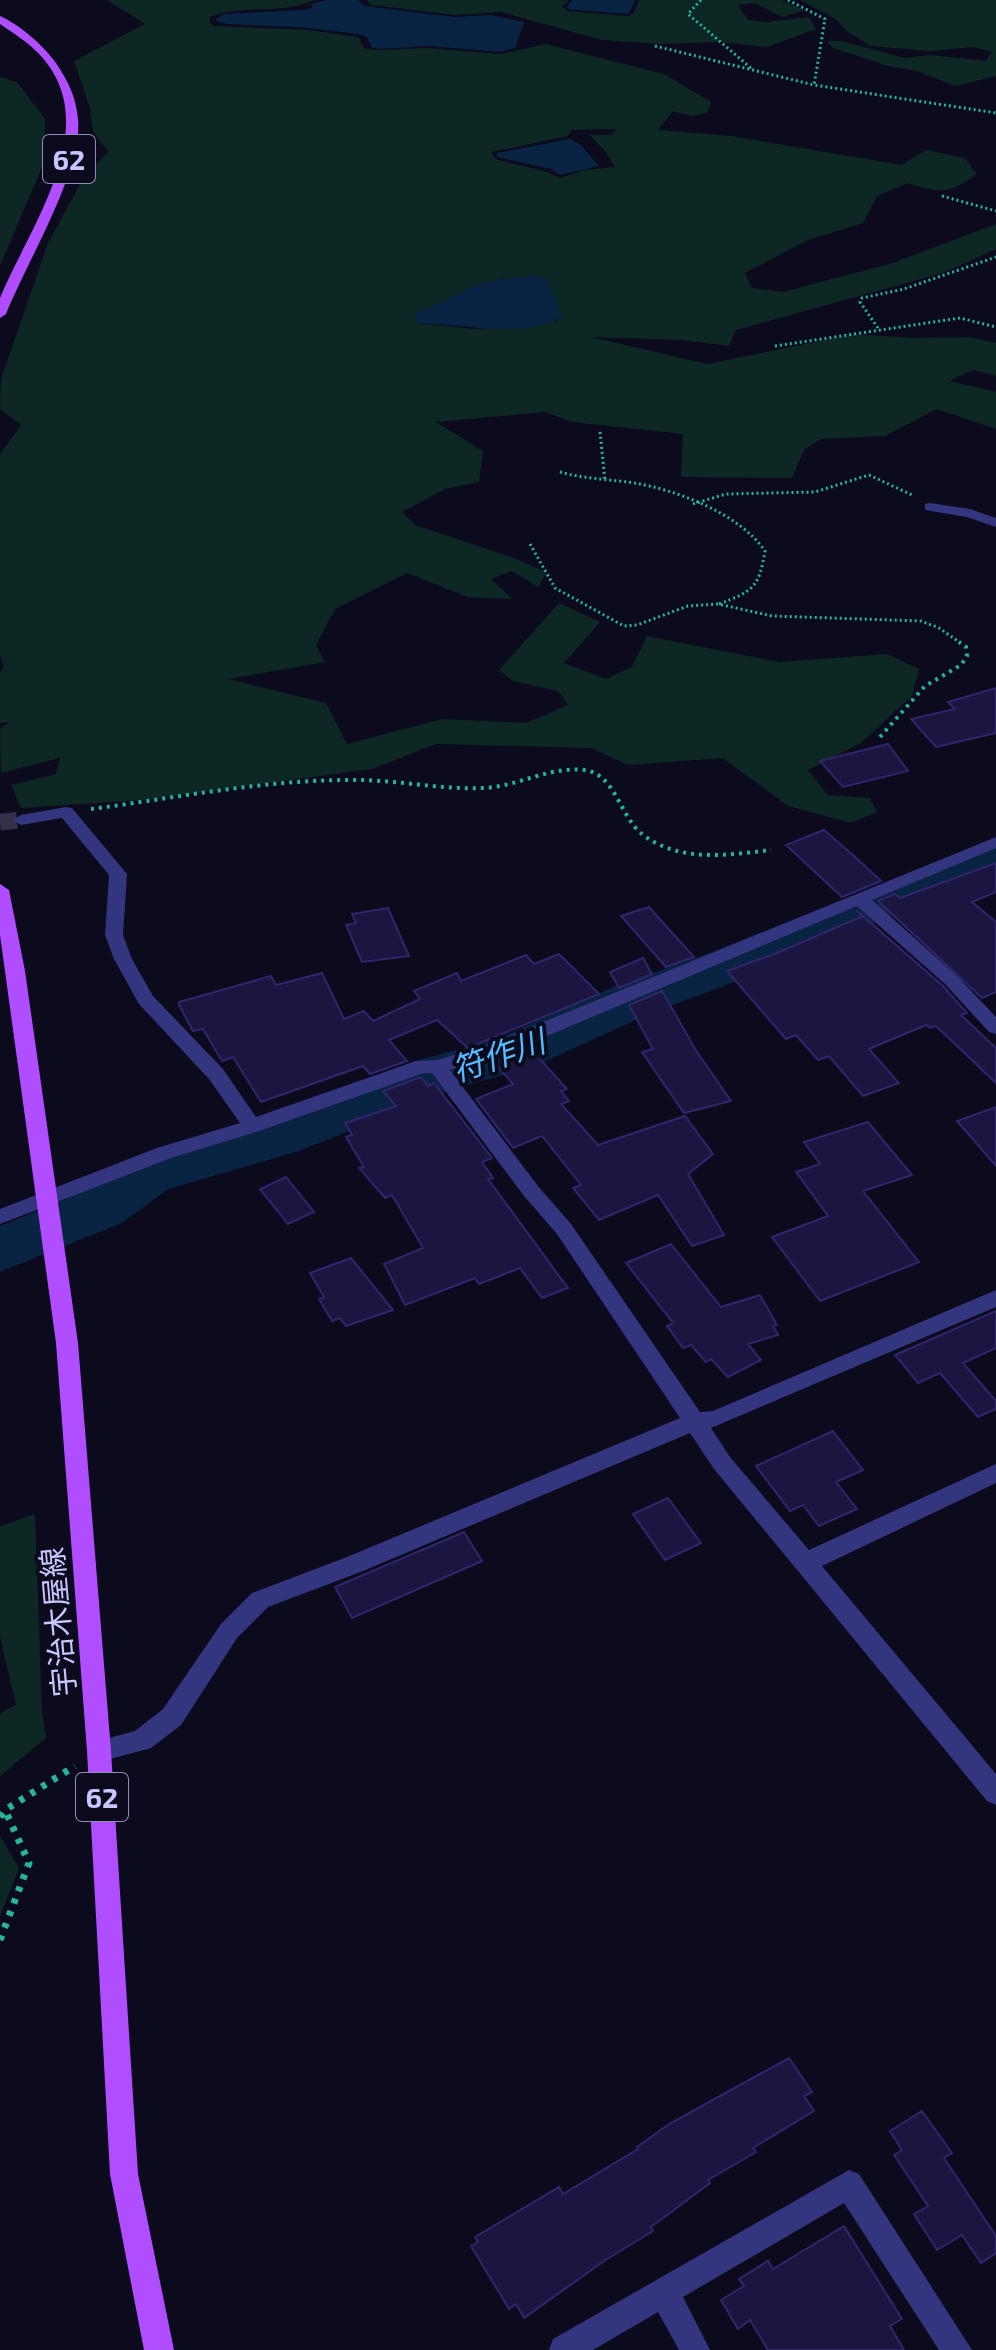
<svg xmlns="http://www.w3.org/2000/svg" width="996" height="2350" viewBox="0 0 996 2350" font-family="'Exo 2','Noto Sans JP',sans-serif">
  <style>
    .green { fill: #0d2724; fill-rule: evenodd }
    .water { fill: #092342 }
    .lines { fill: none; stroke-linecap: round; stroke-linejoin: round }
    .river { fill: #092342; fill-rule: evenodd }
    .building { fill: #1b163f; stroke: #2f266c; stroke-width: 2 }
    .minor-tunnel { stroke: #32304a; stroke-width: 17; stroke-dasharray: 17 9; stroke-linecap: butt }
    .path-far2 { stroke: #26b3a0; stroke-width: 3; stroke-dasharray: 2 3; stroke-linecap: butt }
    .path-far1 { stroke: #26b3a0; stroke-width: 4; stroke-dasharray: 3 5; stroke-linecap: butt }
    .path { stroke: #26b3a0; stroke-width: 7; stroke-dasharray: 5 8; stroke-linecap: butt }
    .minor { fill: #33367f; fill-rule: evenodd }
    .primary { fill: #af4dff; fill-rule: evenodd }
    .labels { text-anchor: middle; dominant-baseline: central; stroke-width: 8; stroke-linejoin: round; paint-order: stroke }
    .shield { fill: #0c0a1d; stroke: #908ebb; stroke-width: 2 }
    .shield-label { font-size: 28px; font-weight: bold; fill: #c8c6ff }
    .street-label { font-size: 30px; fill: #c8c6ff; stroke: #0c0a1d }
    .water-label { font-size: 32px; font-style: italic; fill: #54bdff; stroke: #0c0a1d }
  </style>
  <rect width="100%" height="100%" fill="#0c0a1d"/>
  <path class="green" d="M107 0H315C281 15 244 4 210 17V22L214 26 309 30 358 37 364 48 376 50 427 48 500 54 546 44 664 74 711 102 707 113 691 116 673 111 658 130 731 136 902 165 926 150 965 158 977 174C949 194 941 194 908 183L877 196 863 223 808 240 745 273 752 288 783 292 893 263 996 224V249L943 273 736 330 729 346 682 340 591 337 707 364 855 334 913 338 968 337 996 343V376L974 370 949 381 996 392V429L937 409 885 436 821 439 804 450 792 478 681 477 683 434 572 422 545 412 436 422 483 451 479 482 445 489 402 512 415 525 514 558 546 572 539 587 511 571 491 579 512 599 468 597 407 573 335 609 316 645 325 662 229 679 326 703 347 744 442 719 526 723 568 705 558 691 513 681 499 670 559 603 600 622 564 663 606 679 632 667 647 636 779 662 887 654 919 669 912 696 861 743 808 770 828 795 870 798 877 812 851 823 788 806 723 758 628 765 591 748 436 744 372 769 145 800 21 808 11 785 56 774 60 758 1 773 0 729 9 722 0 723V672L4 667 0 655V454L21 425 0 409 1 379 48 243 86 173 109 152 93 132 90 108 74 61 145 24ZM617 129 611 135H590L605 151 615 167 584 170 560 178C539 166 515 167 494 158L492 152 568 136 571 130ZM504 278 558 320 529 326 473 329 419 323 418 312 436 307 466 290Z
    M367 0H569L562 7 568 11 627 16 633 14 639 0H781L805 10 783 17 755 3 738 5 748 20 767 22 809 17 816 29 767 47 721 42 660 44 602 40 501 12 454 15 371 5Z
    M800 0H996V76L955 86 917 71 888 66 833 48 826 41H841L905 58 930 55 986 61 992 52 974 47 930 51 870 46 848 32 836 19Z
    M0 77 17 82 45 119V160L0 266Z
    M35 1514 42 1712 46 1738 0 1776V1713L16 1705 0 1637V1526Z
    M0 1836 19 1868 0 1916Z"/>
  <path class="water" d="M326 0H358L365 6 454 17 491 15 524 22 515 48 500 52 429 46 378 49 371 47 367 37 358 34 299 27 226 24 215 20 224 14 304 10 313 8 311 4Z
    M572 0H635L629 14 572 10 566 8Z
    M570 139 580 144 599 166 561 175 551 169 497 157V153Z
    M536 276 546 279 562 316C535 339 453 324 419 323L415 319 417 312C436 307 448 298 465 290 488 280 512 277 536 276Z"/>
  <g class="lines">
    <path class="river" d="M996 838V871L745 978 651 1013 537 1065 451 1090 299 1151 168 1189 122 1223 0 1272V1226L80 1193 128 1159 270 1119 412 1062 499 1038 613 987 707 954Z"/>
  </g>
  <path class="building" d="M996 688V733L936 747 911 719 955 709 948 702Z
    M888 744 908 771 843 787 820 761Z
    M824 830 854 856 881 881 842 897 786 845Z
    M996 863V892L972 902 996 922V992L982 998 878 901 895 894 900 898Z
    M649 907 694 957 666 967 621 916Z
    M388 908 409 956 362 962 346 925 356 923 352 914Z
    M856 910 943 986 967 1013 961 1015 996 1048V1083L936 1026 930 1028 926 1025 869 1049 899 1083 863 1096 829 1056 818 1060 796 1035 786 1039 727 971 777 953 863 916Z
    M559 954 599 994 468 1048 437 1020 389 1040 407 1061 370 1074 363 1066 261 1102 233 1057 222 1061 203 1029 193 1031 179 1005V1002L271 976 276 985 322 973 344 1019 364 1011 373 1021 420 999 414 991 457 973 461 981 526 955 534 964Z
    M643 958 652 974 619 988 610 972Z
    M662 991 697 1052 731 1101 684 1113 642 1052 653 1049 629 1005Z
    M529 1047 567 1089 561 1091 569 1101 561 1104 598 1145 685 1116 713 1154 688 1174 724 1235 692 1246 658 1195 599 1220 573 1188 581 1185 542 1136 513 1148 476 1099 513 1084 492 1060Z
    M421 1077 428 1086 434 1083 492 1158 482 1162 493 1178 488 1179 568 1288 542 1298 520 1268 479 1284 475 1278 405 1305 384 1264 423 1248 392 1195 385 1198 359 1168 364 1167 346 1137 352 1135 345 1123 396 1106 383 1091Z
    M996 1107V1166L957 1121Z
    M868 1122 912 1175 863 1191 919 1262 820 1301 772 1237 828 1216 796 1172 820 1164 804 1142Z
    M286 1177 314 1212 288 1224 260 1189Z
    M671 1244 721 1307 760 1295 777 1325 773 1326 778 1335 748 1344 761 1360 728 1377 711 1359 706 1362 691 1345 683 1348 667 1326 673 1323 626 1263Z
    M351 1258 393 1310 346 1326 340 1318 332 1321 319 1299 324 1297 310 1273Z
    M996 1311V1348L963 1363 996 1401V1409L978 1417 940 1373 918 1383 895 1355Z
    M833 1431 863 1470 836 1482 857 1509 819 1526 803 1505 790 1511 756 1466Z
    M668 1498 701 1543 665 1560 633 1514Z
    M464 1532 482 1561 352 1618 335 1587Z
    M789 2058 812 2092 804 2096 814 2111 753 2148 756 2152 708 2180 710 2183 651 2227 653 2231 604 2261 524 2318 516 2304 509 2309 471 2246 478 2242 475 2237 559 2187 563 2194 638 2149 637 2147 669 2124Z
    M922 2111 952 2153 944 2158 996 2236V2253L981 2263 962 2235 937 2250 914 2214 928 2206 894 2155 902 2150 890 2131Z
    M844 2226 902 2319 890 2326 904 2350H768L750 2320 738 2329 721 2300 744 2286 739 2279 768 2261 773 2269Z"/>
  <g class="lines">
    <path class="minor-tunnel" d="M0 822 21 820"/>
    <path class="path-far2" d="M701 0 688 14 752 69
      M788 0 825 19 814 85 996 113
      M655 46 814 85
      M942 196 996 211
      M878 328 860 302 862 298 904 289 996 257
      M775 346 960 318 996 327
      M600 432 605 481
      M560 472C584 479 609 479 634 483 677 490 740 514 765 551 759 588 753 591 719 604
      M693 504 726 494 815 492 869 475 912 495
      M530 544 555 588 624 626 637 625 688 606 718 604 772 616 921 621 939 628 962 644"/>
    <path class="path-far1" d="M880 737 925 686 961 665 967 656 966 647 959 642
      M91 809C176 798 263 780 350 780 394 779 438 790 483 788 517 787 549 766 584 770 615 773 620 817 642 834 678 863 729 855 771 850"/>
    <path class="path" d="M0 1817 5 1810 75 1766
      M0 1940 29 1863 5 1810"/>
    <path class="minor" d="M930 503 970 509 996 518V527L967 517 925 510V504Z
      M66 807 72 808 127 874 123 935 132 959 153 996 223 1069 256 1117 416 1061 438 1060 492 1043 996 837V848L872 900 957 976 996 1017V1034L989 1032 945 984 857 906 506 1053 450 1070 538 1186 571 1224 700 1412 713 1411 996 1290V1307L711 1428 730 1457 809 1550 996 1464V1483L822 1566 996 1774V1805L987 1801 714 1469 690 1433 363 1571 268 1607 237 1638 181 1725 151 1748 99 1762 90 1759 87 1751 90 1743 135 1731 163 1709 221 1624 252 1593 347 1557 680 1418 557 1234 524 1196 432 1073H424L259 1131 171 1158 0 1224V1209L157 1148 240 1123 209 1079 139 1004 114 959 105 935 109 875 62 818 21 825 13 820 21 815Z
      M849 2170 859 2174 972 2350H939L844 2203 683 2297 710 2350H679L658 2312 593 2350H549L553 2339Z"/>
    <path class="primary" d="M0 16C20 25 43 45 56 63 68 81 76 97 78 119 83 171 26 263 6 314L0 318V298C29 227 107 125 39 54 28 42 13 33 0 24Z
      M0 884 9 890 25 971 78 1343 111 1751 138 2174 174 2350H144L110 2174 87 1751 56 1343 0 935Z"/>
  </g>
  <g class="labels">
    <g class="shield">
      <rect x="43" y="135" width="52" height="48" rx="6"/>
      <rect x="76" y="1773" width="52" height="48" rx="6"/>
    </g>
    <g class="shield-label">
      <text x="69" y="159">62</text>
      <text x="102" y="1797">62</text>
    </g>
    <g class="street-label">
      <text transform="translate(57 1622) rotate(-95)">宇治木屋線</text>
    </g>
    <g class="water-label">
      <text transform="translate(498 1054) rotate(-19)">符作川</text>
    </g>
  </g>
</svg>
